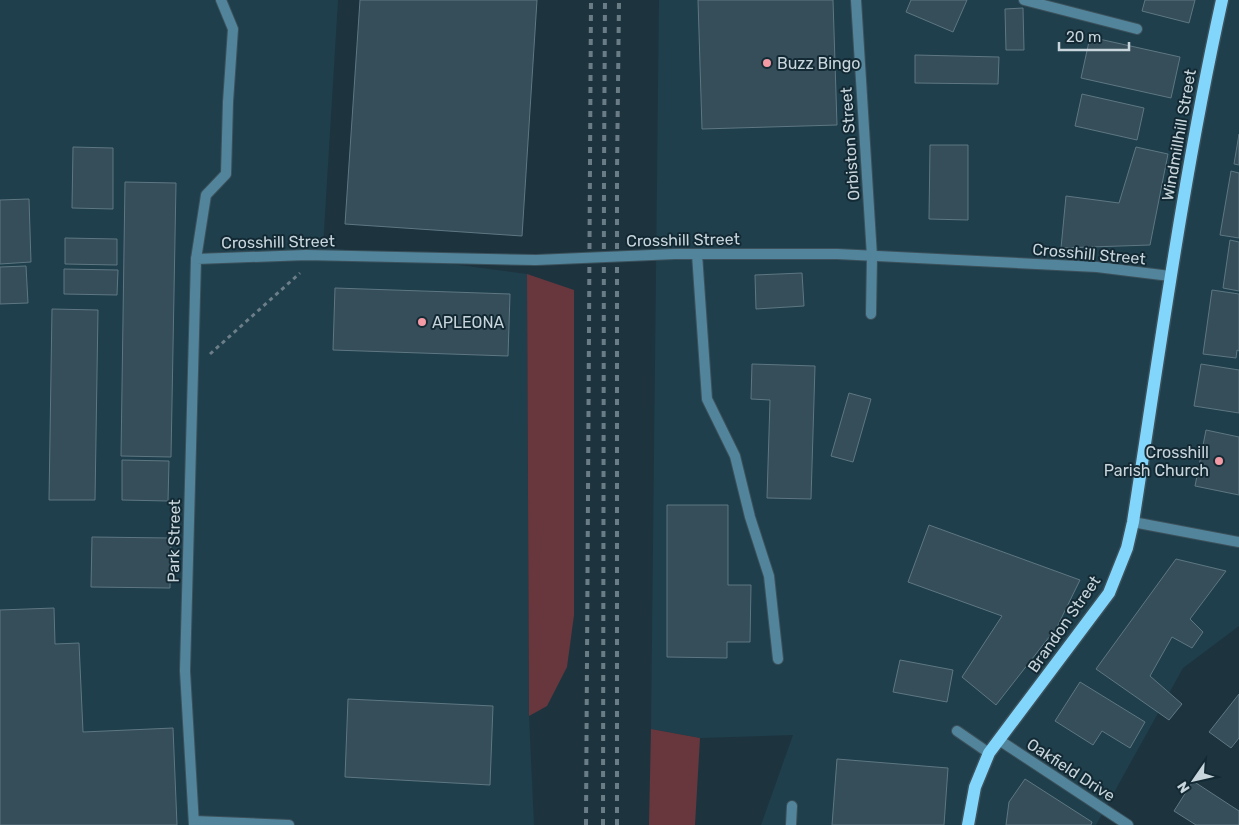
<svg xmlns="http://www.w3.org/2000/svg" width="1239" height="825" viewBox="0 0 1239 825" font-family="Rubik,sans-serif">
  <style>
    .built { fill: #1f3f4d }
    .green { fill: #67373d }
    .building { fill: #364e59; stroke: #5e7782 }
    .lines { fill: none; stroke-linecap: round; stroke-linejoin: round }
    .lane-casing { stroke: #3c515b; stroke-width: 12 }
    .street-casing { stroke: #3c515b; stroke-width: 12 }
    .primary-casing { stroke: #3c515b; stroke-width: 15 }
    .path { stroke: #6c7e87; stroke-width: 3; stroke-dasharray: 4 4; stroke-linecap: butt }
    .lane { stroke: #52859b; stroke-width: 10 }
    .street { stroke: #52859b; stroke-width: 10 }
    .primary { stroke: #82d6fb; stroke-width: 12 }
    .rail { stroke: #6a7d86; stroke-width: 4; stroke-dasharray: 6 6; stroke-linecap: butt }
    .street-bridge-casing { stroke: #3c515b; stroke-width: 12; stroke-linecap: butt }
    .street-bridge { stroke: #52859b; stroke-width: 10 }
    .poi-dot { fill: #f49aa5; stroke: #132a34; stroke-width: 2 }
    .labels { text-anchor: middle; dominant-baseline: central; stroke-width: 4; stroke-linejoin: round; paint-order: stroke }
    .poi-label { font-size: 16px; fill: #c8d5dc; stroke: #132a34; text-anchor: start }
    .street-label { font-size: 16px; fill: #c8d5dc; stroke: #132a34 }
  </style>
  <rect width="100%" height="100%" fill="#1d343f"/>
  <path class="built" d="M0 0H338L323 247 527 274 529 716 534 825H0Z
    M659 0H1239V626L1183 668 1096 825H761L793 735 700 738 651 729Z"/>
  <path class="green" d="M527 274 574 290V615L567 667 547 706 529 716Z
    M651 729 700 738 695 825H649Z"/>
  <path class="building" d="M360 0H537L522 236 345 224Z
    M698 0H833L837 125 702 129Z
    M911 0H967L953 32 906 12Z
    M1145 0H1195L1189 23 1142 11Z
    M1023 8 1024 50H1006L1005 9Z
    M1090 37 1180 57 1171 98 1081 78Z
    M915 55 999 57 998 84 915 83Z
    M1082 94 1144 108 1137 140 1075 126Z
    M1239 134V165L1234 164Z
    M930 145H968V220L929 219Z
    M73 147 113 148V209L72 208Z
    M1136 147 1168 154 1150 245 1061 248 1066 196 1119 203Z
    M1231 171 1239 173V238L1220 235Z
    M125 182 176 183 171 457 121 456Z
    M29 199 31 262 0 264V200Z
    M65 238 117 239V265L65 264Z
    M1230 240 1239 242V291L1223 288Z
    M26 266 28 303 0 304V267Z
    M64 269 118 270 117 295 64 294Z
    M802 273 804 306 756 309 755 275Z
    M335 288 510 294 508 356 333 350Z
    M1212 290 1239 294V351L1237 350 1236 358 1203 354Z
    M52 309 98 310 95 500H49Z
    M752 364 815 366 811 499 767 498 770 400 751 399Z
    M1201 364 1239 370V413L1194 406Z
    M849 393 871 399 853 462 831 456Z
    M1206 430 1239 437V495L1195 486Z
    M122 460 169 461 168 501 122 500Z
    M667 505H728V585H751L750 642H727V658L667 657Z
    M929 525 1080 580 1057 627 996 705 962 677 1002 616 908 582Z
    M92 537 171 538 170 588 91 587Z
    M1176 559 1226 571 1190 619 1203 632 1192 648 1172 637 1150 676 1182 704 1169 720 1096 669Z
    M54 608 55 644 79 643 83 732 173 728 177 825H0V610Z
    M900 660 953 670 947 702 893 692Z
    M1080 682 1145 722 1130 748 1102 731 1093 745 1055 721Z
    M1239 694V738L1231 748 1209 732Z
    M348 699 493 706 490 785 345 777Z
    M837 759 948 768 944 825H832Z
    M1025 779 1092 822 1091 825H1006L1009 802Z
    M1193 781 1239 811V825H1196L1174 811Z"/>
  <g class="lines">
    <defs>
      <path id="lane" d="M697 254 707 399 735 456 750 517 769 576 778 659
        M196 259 206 195 226 174 228 102 233 29 221 0
        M871 314 872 256
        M957 731 989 753
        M194 821 289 825
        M791 825 792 806"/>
      <path id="street" d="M856 0 872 256
        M1024 0 1137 29
        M675 254H837L1097 267 1170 276
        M1133 522 1239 542
        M999 740 1128 825
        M194 825 185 671 196 259 306 255 536 260"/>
      <path id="primary" d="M968 825 975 787 989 753 1109 593 1127 548 1133 522C1160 348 1184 172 1222 0"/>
    </defs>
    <use href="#lane" class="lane-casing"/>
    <use href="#street" class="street-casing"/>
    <use href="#primary" class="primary-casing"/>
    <path class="path" d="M210 354 300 273"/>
    <use href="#lane" class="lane"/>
    <use href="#street" class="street"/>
    <use href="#primary" class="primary"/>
    <path class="rail" d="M586 825 591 0
      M603 825 604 172 605 0
      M617 825V172L619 0"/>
    <defs>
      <path id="street-bridge" d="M536 260 675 254"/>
    </defs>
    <use href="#street-bridge" class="street-bridge-casing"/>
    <use href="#street-bridge" class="street-bridge"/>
  </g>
  <g class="poi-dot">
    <circle cx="767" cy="63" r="5"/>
    <circle cx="422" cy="322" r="5"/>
    <circle cx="1219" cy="461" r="5"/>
  </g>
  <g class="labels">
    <g class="poi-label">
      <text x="777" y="63">Buzz Bingo</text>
      <text x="432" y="322">APLEONA</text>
      <text x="1209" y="452" text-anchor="end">Crosshill<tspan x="1209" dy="18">Parish Church</tspan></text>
    </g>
    <g class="street-label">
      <text transform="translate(1179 135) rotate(-80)">Windmillhill Street</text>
      <text transform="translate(850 144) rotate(-94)">Orbiston Street</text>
      <text transform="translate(683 240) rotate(-1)">Crosshill Street</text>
      <text transform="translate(278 242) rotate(-1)">Crosshill Street</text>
      <text transform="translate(1089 254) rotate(5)">Crosshill Street</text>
      <text transform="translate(174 541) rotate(-89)">Park Street</text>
      <text transform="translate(1064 624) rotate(-55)">Brandon Street</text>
      <text transform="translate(1071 770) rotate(33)">Oakfield Drive</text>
    </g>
  </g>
  <g transform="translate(1194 780) rotate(236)" stroke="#132a34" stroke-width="4" paint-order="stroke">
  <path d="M0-4L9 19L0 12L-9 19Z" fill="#c8d5dc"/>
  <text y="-8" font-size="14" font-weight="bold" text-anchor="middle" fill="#c8d5dc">N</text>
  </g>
  <path d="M1059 42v8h70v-8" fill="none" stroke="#c8d5dc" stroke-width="2.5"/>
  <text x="1066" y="42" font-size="15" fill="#c8d5dc" stroke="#132a34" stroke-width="4" paint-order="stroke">20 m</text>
</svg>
